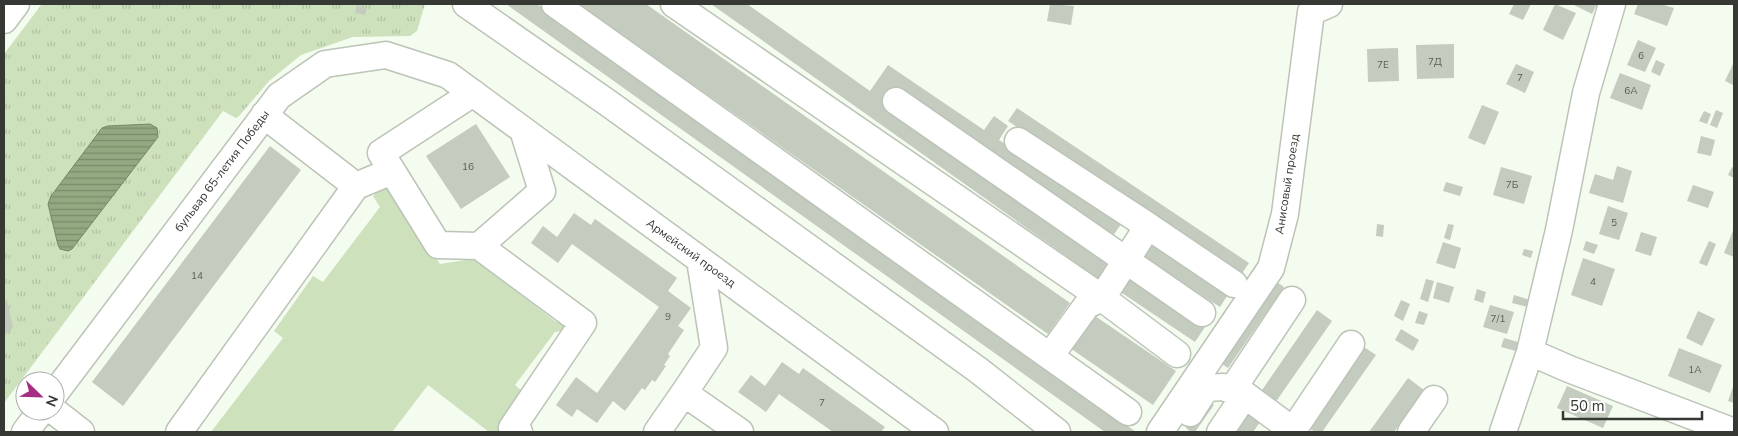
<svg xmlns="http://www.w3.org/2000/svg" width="1738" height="436" viewBox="0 0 1738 436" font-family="'Nunito Sans',sans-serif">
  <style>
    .grass { fill: #cde1bd }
    .park { fill: url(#park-tufts) }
    .water { fill: url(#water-rules); stroke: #77876a }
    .building { fill: #c4cbbf }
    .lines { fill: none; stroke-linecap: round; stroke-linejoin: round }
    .minor-casing { stroke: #bcc3b7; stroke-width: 29 }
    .minor { stroke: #fff; stroke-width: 26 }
    .labels { text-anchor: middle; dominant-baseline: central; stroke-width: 5; stroke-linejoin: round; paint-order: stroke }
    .number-label { font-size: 10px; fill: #595d56 }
    .street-label { font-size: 12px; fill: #353833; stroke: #fff }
  </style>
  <defs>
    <pattern id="park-tufts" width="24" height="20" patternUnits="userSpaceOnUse" patternTransform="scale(1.25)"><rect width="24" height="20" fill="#cde1bd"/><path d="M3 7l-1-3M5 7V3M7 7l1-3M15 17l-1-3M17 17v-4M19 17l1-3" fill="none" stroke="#b1c2a3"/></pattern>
    <pattern id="water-rules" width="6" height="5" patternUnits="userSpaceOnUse" patternTransform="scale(1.25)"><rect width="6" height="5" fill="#93a981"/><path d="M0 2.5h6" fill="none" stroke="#798b6a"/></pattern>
  </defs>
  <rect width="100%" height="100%" fill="#f4fbef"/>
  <path class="grass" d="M390 183 400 207 440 264 466 260 472 257 556 322 573 320 575 329 555 332 515 385 527 395 503 432H489L428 385 392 432H211L283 338 274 331 313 276 323 282 380 207 373 196 385 184Z"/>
  <path class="park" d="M42 4H425L417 31 410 36 353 37 301 55 269 81 239 116 236 118 223 111 4 403V54Z"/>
  <path class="water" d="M150 124 157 128 158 137 72 249 68 251 60 249 58 245 48 204 51 196 102 128 108 126Z"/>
  <path class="building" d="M506 4H537L1136 432H1105Z
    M578 4H646L1070 303 1048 334Z
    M711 4H747L870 91 888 65 984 130 994 116 1008 126 999 140 1122 223 1112 237 890 88 882 99 1112 263 1100 280Z
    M1050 4 1074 6 1071 25 1047 21Z
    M1514 4H1531L1523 20 1509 14Z
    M1555 4 1576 13 1563 40 1543 30Z
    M1572 4H1597L1592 14Z
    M1638 4H1661L1674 8 1667 26 1634 14Z
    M357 5 367 8 365 15 355 13Z
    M1638 40 1656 48 1645 72 1627 65Z
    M1454 44V78L1417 79 1416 45Z
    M1398 48 1399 81 1368 82 1367 49Z
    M1656 60 1665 64 1660 76 1651 72Z
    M1516 64 1534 72 1525 93 1506 84Z
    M1733 64H1734L1733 85 1725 81Z
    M1620 73 1651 85 1642 110 1610 98Z
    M1482 105 1499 112 1485 145 1468 138Z
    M1017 108 1249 263 1240 276 1008 121Z
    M1716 110 1723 113 1717 128 1710 125Z
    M1704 111 1711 114 1707 124 1699 121Z
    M476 124 510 177 461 209 426 156Z
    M1701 136 1715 140 1711 156 1697 153Z
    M270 146 301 170 123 406 92 382Z
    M1617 166 1632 171 1623 203 1589 193 1595 174 1613 180Z
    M1501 167 1532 176 1524 204 1493 195Z
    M1732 167 1734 168V178L1728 175Z
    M1446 182 1463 187 1460 196 1443 191Z
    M1693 185 1714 192 1708 208 1687 201Z
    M1608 206 1628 213 1619 240 1599 234Z
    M574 213 591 225 595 219 677 278 668 291 691 308 678 326 684 330 668 354 670 356 664 365 666 366 655 382 652 380 645 390 642 388 625 411 613 401 597 423 577 409 572 417 556 405 576 377 597 393 659 307 572 244 558 263 531 243 543 226 557 237Z
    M1377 224 1384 225 1383 237 1376 236Z
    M1448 224 1454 225 1450 240 1444 238Z
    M1734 228V257L1724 253Z
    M1641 232 1657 237 1651 256 1635 251Z
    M1151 238 1231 290 1220 307 1139 255Z
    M1586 241 1598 245 1594 254 1583 250Z
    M1709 241 1716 244 1707 266 1699 263Z
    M1443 242 1461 248 1455 269 1436 263Z
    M1524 249 1533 251 1531 258 1522 255Z
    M1583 258 1615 269 1602 306 1571 295Z
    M1128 271 1207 324 1195 342 1116 289Z
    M1272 279 1284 287 1228 368 1216 360Z
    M1426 279 1434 281 1428 302 1420 299Z
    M1437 282 1454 287 1449 303 1433 298Z
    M1477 289 1486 292 1483 303 1474 300Z
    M1514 295 1530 300 1528 307 1512 303Z
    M7 300 13 328 4 335V301Z
    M1401 300 1410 304 1403 321 1394 316Z
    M1490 305 1514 312 1507 334 1483 327Z
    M1317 310 1332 321 1275 403 1260 393Z
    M1419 311 1428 314 1424 325 1415 323Z
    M1698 311 1715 319 1702 346 1686 338Z
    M1089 312 1176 371 1153 405 1067 346Z
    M1401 329 1419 340 1413 351 1395 340Z
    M1504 338 1518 342 1516 351 1501 347Z
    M1361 345 1376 355 1322 432H1315L1306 426Z
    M1679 348 1722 365 1710 393 1668 376Z
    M782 362 799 374 803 368 885 427 881 432H833L779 394 766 412 738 392 751 375 765 386Z
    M1408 378 1424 390 1394 432H1369Z
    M1734 384V403L1728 401Z
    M1567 386 1613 406 1603 428 1557 408Z
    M1206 400 1214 405 1195 432H1191L1186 428Z
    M1251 405 1265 415 1253 432H1232Z"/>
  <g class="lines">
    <defs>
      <path id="minor" d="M466 4 608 103 978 370 1057 432
        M555 4 1128 412
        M674 4 1102 298 1177 354
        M4 20 16 4
        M473 93 381 153 438 245 479 246
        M896 101 1202 313
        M264 115 356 186 392 171
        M1018 141 1148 226
        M700 260 714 348 684 393 740 432
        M1530 352 1569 369 1734 432
        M1050 356 1087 305 1102 298 1148 226 1234 284
        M1232 390 1292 300
        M55 393 279 96 325 64 386 55 448 75 935 432
        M54 411 81 432
        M1190 413 1206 388 1223 387 1245 395 1295 432
        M25 432 41 411
        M179 432 356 186
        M519 432 512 428 583 323 479 246 542 191 523 130
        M657 432 684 393
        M1160 432 1271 268 1285 214 1311 12 1329 4
        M1220 432 1245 395
        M1292 432 1351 344
        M1411 432 1434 399
        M1503 432 1530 352 1559 230 1586 93 1612 4"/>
    </defs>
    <use href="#minor" class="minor-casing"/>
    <use href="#minor" class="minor"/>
  </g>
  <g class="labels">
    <g class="number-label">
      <text x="1641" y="56">6</text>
      <text x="1435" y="62">7Д</text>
      <text x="1383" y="65">7Е</text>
      <text x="1520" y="78">7</text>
      <text x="1631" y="91">6А</text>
      <text x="468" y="167">16</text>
      <text x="1512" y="185">7Б</text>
      <text x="1614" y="223">5</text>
      <text x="197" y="276">14</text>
      <text x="1593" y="282">4</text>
      <text x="668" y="317">9</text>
      <text x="1498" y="319">7/1</text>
      <text x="1695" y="370">1А</text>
      <text x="822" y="403">7</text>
    </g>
    <g class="street-label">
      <text transform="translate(222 171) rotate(-53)">бульвар 65-летия Победы</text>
      <text transform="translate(1287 184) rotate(-81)">Анисовый проезд</text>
      <text transform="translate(691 253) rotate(36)">Армейский проезд</text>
    </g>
  </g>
  <rect width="1738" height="436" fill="none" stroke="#353833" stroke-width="10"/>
  <g transform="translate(40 396) rotate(113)"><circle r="24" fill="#ffffff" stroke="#aeafad"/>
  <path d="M0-4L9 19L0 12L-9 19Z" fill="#a52d83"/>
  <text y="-8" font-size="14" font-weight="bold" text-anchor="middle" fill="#353833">N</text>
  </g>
  <path d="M1563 411v8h139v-8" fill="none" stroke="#353833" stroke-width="2.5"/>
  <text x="1570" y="411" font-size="15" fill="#353833" stroke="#ffffff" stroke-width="4" paint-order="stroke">50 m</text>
</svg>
